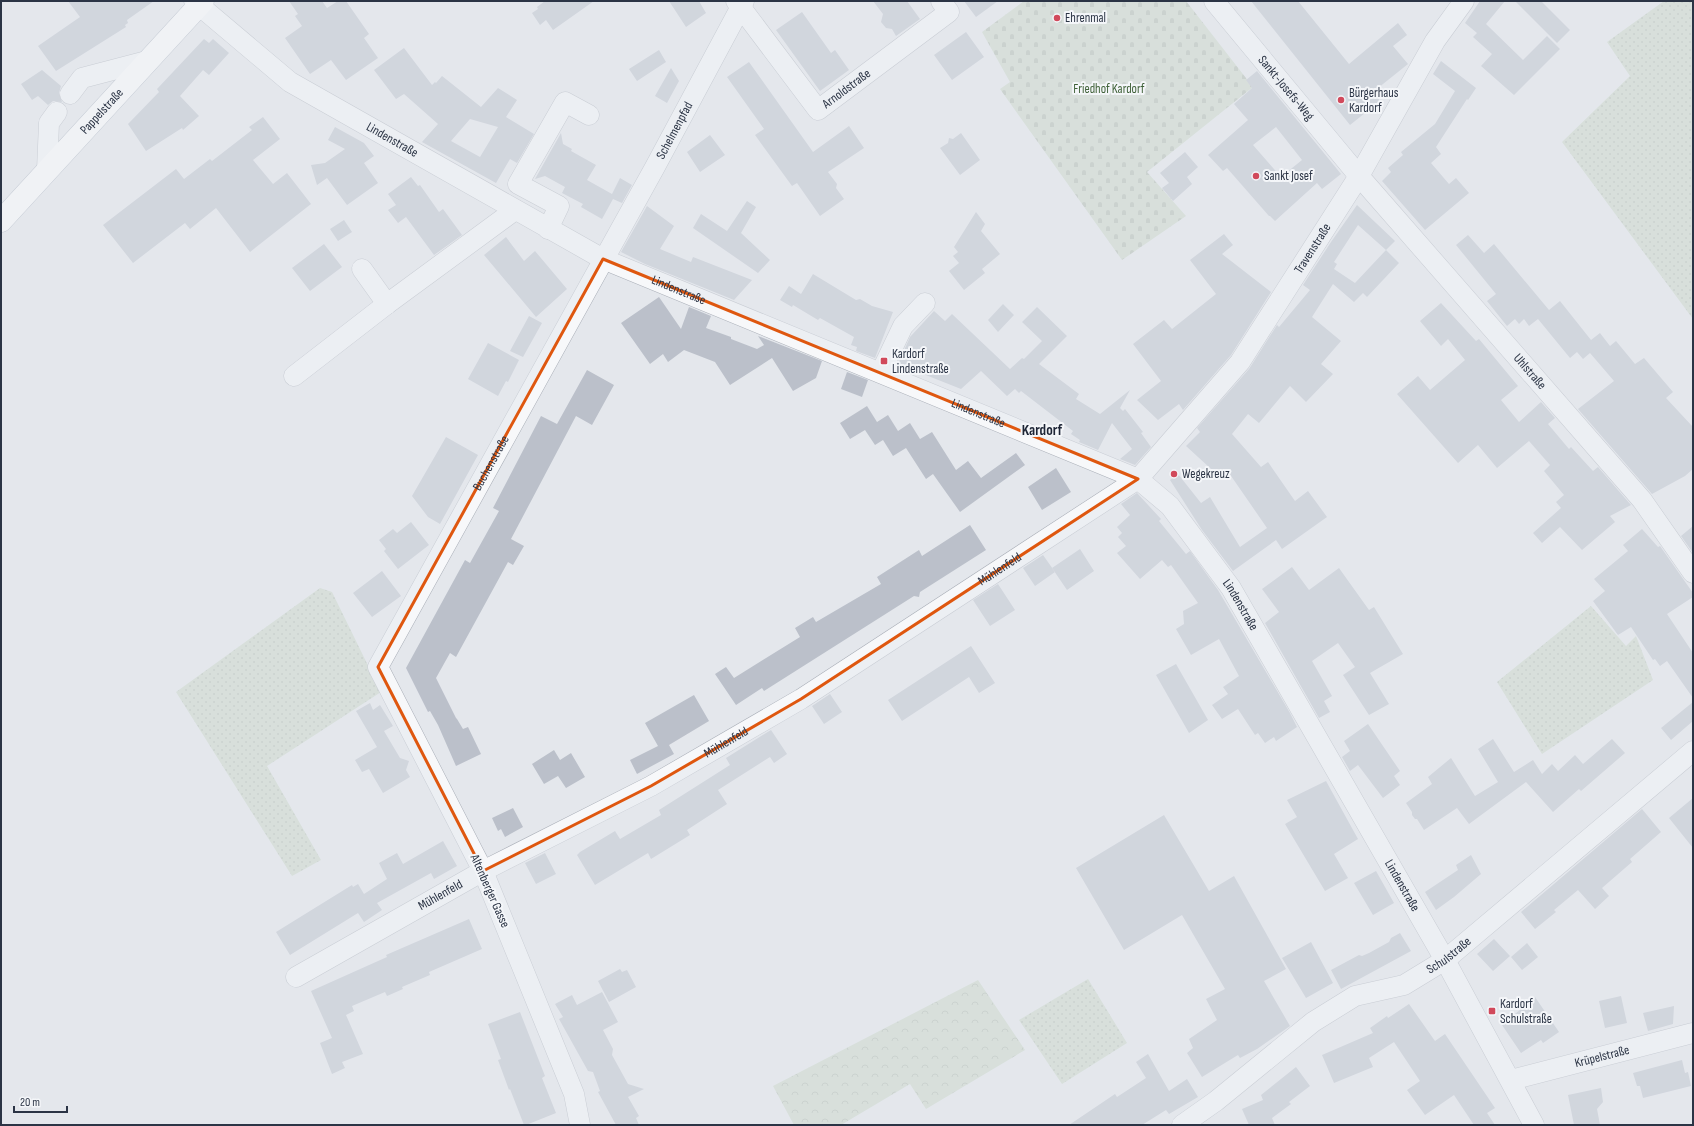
<svg xmlns="http://www.w3.org/2000/svg" width="1694" height="1126" viewBox="0 0 1694 1126" font-family="'Sofia Sans Condensed',sans-serif">
  <style>
    .grass { fill: url(#grass-dots) }
    .forest { fill: url(#forest-crowns) }
    .cemetery { fill: url(#cemetery-stones) }
    .building { fill: #bbc0ca; fill-rule: evenodd }
    .lines { fill: none; stroke-linecap: round; stroke-linejoin: round }
    .minor-casing { stroke: #a9aeb7; stroke-width: 21 }
    .major-casing { stroke: #a3abb8; stroke-width: 23 }
    .minor { stroke: #f7f8fa; stroke-width: 20 }
    .major { stroke: #fff; stroke-width: 22 }
    .marked { fill: none; stroke: #df570f; stroke-width: 3; stroke-linejoin: round }
    .poi-dot { fill: #d1495b; stroke: #f4f6f9; stroke-width: 1.5 }
    .labels { text-anchor: middle; dominant-baseline: central; stroke-width: 4; stroke-linejoin: round; paint-order: stroke }
    .poi-label { font-size: 13px; fill: #2b3445; stroke: #f4f6f9; text-anchor: start }
    .street-label { font-size: 13px; fill: #2b3445; stroke: #f4f6f9 }
    .park-label { font-size: 13px; fill: #3f6138; stroke: #f4f6f9 }
    .quarter-label { font-size: 15px; font-weight: bold; fill: #1d2536; stroke: #f4f6f9 }
  </style>
  <defs>
    <pattern id="grass-dots" width="8" height="8" patternUnits="userSpaceOnUse"><rect width="8" height="8" fill="#c9d6c5"/><path d="M2 2h.1M6 6h.1" fill="none" stroke="#adb8ab" stroke-width="1.8" stroke-linecap="round"/></pattern>
    <pattern id="forest-crowns" width="20" height="18" patternUnits="userSpaceOnUse"><rect width="20" height="18" fill="#c9d6c5"/><path d="M2 6a3 3 0 1 1 6 0M12 15a3 3 0 1 1 6 0" fill="none" stroke="#adb8ab"/></pattern>
    <pattern id="cemetery-stones" width="16" height="16" patternUnits="userSpaceOnUse"><rect width="16" height="16" fill="#c9d6c5"/><path d="M2 7V4a2 2 0 0 1 4 0v3zM10 15v-3a2 2 0 0 1 4 0v3z" fill="#adb8ab"/></pattern>
  </defs>
  <rect width="100%" height="100%" fill="#e4e7ec"/>
  <path class="grass" d="M1664 1H1693V319L1562 142 1630 76 1607 42Z
    M320 588 332 592 381 692 267 766 321 860 292 876 176 692Z
    M1591 606 1626 646 1636 636 1653 680 1542 754 1497 682Z
    M1088 979 1127 1043 1062 1084 1019 1020Z"/>
  <path class="forest" d="M978 980 1025 1050 926 1109 910 1084 841 1125H794L773 1086Z"/>
  <path class="cemetery" d="M1024 1H1186L1253 87 1147 172 1186 216 1122 260 1000 89 1010 82 982 32Z"/>
  <path class="building" d="M68 1H154L127 20 128 23 125 25 126 27 56 71 38 46 80 17Z
    M289 1H322L327 8 338 1H346L369 34 364 38 378 58 346 80 331 60 310 74 285 38 302 26 295 16 298 14Z
    M545 1H594L553 30 546 20 540 25 532 13 538 9 537 7Z
    M669 1H699L706 13 686 27Z
    M873 1H907L920 19 896 36 892 29 886 28 881 22 883 14Z
    M964 1H998L976 17Z
    M1251 1H1298L1349 64 1398 23 1407 35 1393 46 1408 64 1373 92 1380 101 1350 125Z
    M1480 1H1505L1486 24 1523 60 1547 36 1560 49 1514 95 1481 66 1492 54 1473 37 1477 33 1465 23Z
    M1515 1H1541L1570 30 1557 43Z
    M802 12 831 53 835 50 849 70 820 91 776 30Z
    M966 32 984 57 952 80 934 55Z
    M204 39 209 43 213 39 229 53 209 75 203 70 180 96 199 116 183 130 182 128 146 151 128 124 159 92 157 89Z
    M404 48 432 85 435 82 436 83 442 76 481 107 498 88 517 100 506 117 534 134 517 163 510 159 496 183 422 142 438 124 404 94 396 99 374 70ZM470 119 498 127 480 157 451 141Z
    M659 50 666 62 637 81 629 69Z
    M1441 61 1476 88 1468 100 1467 99 1436 147 1441 154 1431 163 1449 184 1456 178 1469 193 1425 230 1382 181 1391 172 1388 168 1403 155 1401 152 1435 124 1455 91 1433 74Z
    M749 62 813 152 849 126 864 148 828 172 837 184 836 188 844 199 820 216 797 183 792 186 755 135 764 129 727 77Z
    M671 68 679 81 667 103 655 96Z
    M42 70 61 86 59 93 62 102 53 101 48 105 38 96 32 100 21 84Z
    M1257 71 1341 174 1322 189 1317 183 1275 221 1270 216H1269L1227 168 1223 171 1208 155 1248 120 1234 104 1252 88 1246 80ZM1276 127 1302 160 1281 177 1253 145Z
    M263 117 280 139 253 160 273 184 287 173 311 204 250 252 216 208 190 229 185 223 133 263 103 225 176 169 184 179 210 159 212 161 252 130 249 127Z
    M335 127 364 143 374 156 364 163 378 183 347 205 327 178 317 185 311 165 325 163 345 149 328 140Z
    M561 133 563 144 572 149 571 151 596 165 587 180 612 194 620 178 632 185 622 203 613 199 602 219 581 207 583 204 562 193 565 187 545 176 535 179Z
    M961 133 980 160 960 175 940 148 948 143 949 138 953 139Z
    M710 135 725 155 700 172 687 152Z
    M1185 152 1198 167 1187 177 1192 184 1173 201 1162 188 1169 183 1160 173Z
    M411 177 418 186 420 185 439 212 443 209 462 235 434 255 406 217 398 223 388 210 396 205 388 194Z
    M747 201 756 207 741 233 770 260 758 273 693 228 701 214 727 231Z
    M1357 205 1395 241 1386 250 1399 263 1367 297 1363 293 1354 302 1333 284 1312 317 1341 341 1321 364 1333 374 1306 402 1290 386 1259 423 1248 414 1232 434 1261 467 1268 462 1295 501 1308 491 1327 517 1282 549 1276 540 1233 571 1202 530 1170 480 1178 474 1201 503 1210 497 1240 547 1267 528 1229 473 1222 479 1186 446 1200 432 1197 428 1249 369 1277 325 1279 327 1310 290 1303 285 1331 242ZM1358 225 1386 250 1355 283 1334 269 1337 264 1334 262Z
    M647 206 674 226 660 249 691 262 693 257 752 280 734 300 645 264 621 252Z
    M976 212 985 224 981 231 1000 254 982 269 985 273 964 290 949 271 959 263 953 256 958 252 954 247Z
    M344 220 352 232 338 241 330 229Z
    M1224 234 1233 245 1222 254 1271 292 1231 355 1183 410 1179 404 1158 420 1137 400 1161 381 1133 344 1164 320 1172 329 1216 294 1190 260Z
    M1468 235 1484 253 1494 244 1549 310 1560 301 1591 340 1600 333 1610 346 1616 341 1635 364 1644 358 1673 392 1666 398 1693 427V469L1685 476 1652 494 1578 409 1614 381 1590 353 1583 359 1577 352 1570 358 1538 319 1529 326 1524 319 1519 324 1515 319 1507 326 1487 301 1496 294 1456 245Z
    M506 237 524 261 535 251 567 289 536 317 484 255Z
    M324 244 342 267 310 291 292 268Z
    M813 274 856 300 860 299 872 306 893 312 875 358 856 351 857 347 851 345 854 337 820 318 818 320 793 305 792 307 780 300 789 286 801 294Z
    M659 297 681 329 689 307 711 316 706 328 731 337V339L757 349 764 345 758 336 822 361 816 378 793 391 772 358 730 385 715 362 684 350 668 362 663 354 650 364 621 323Z
    M1441 303 1476 341 1479 339 1518 386 1501 400 1519 422 1541 402 1555 418 1548 424 1569 449 1571 447 1593 471 1598 467 1631 505 1610 516 1615 522 1582 550 1560 527 1542 543 1533 533 1561 508 1556 502 1564 495 1544 471 1550 465 1529 441 1497 468 1478 445 1458 463 1397 394 1418 376 1430 390 1465 360 1448 339 1441 346 1420 321Z
    M1003 304 1014 315 998 332 988 320Z
    M1037 307 1067 336 1039 364 1079 394 1076 399 1100 414 1130 390 1120 408 1123 411 1125 409 1143 432 1141 433 1151 447 1135 465 1120 459 1132 449 1112 423 1098 450 1079 442 1080 440 1071 434 1073 431 1021 391 1019 393 1015 389 1007 396 981 371 961 389 898 364 910 337 934 311 945 321 952 314 1010 369 1022 358 1024 359 1042 341 1022 322Z
    M529 316 542 323 523 357 510 351Z
    M488 343 519 360 508 382 506 381 498 396 468 379Z
    M587 370 614 385 592 425 576 416 511 539 524 546 513 565 508 562 456 657 450 653 436 678 456 718 457 719 463 729 468 727 481 754 456 766 438 725 430 711 428 712 406 668 465 560 470 563 499 511 493 508 541 416 557 424Z
    M847 372 868 380 862 397 841 389Z
    M867 406 877 422 888 415 898 431 910 423 920 439 932 432 956 470 968 461 981 478 1016 453 1025 465 960 512 933 474 926 479 906 448 893 456 883 440 875 445 865 430 850 439 840 423Z
    M446 437 478 455 440 524 428 517 412 496Z
    M1056 468 1071 492 1042 510 1028 487Z
    M1137 493 1161 519 1159 521 1186 554 1190 551 1218 590 1290 713 1297 727 1276 741 1274 737 1265 743 1258 733 1255 735 1238 709 1222 719 1212 705 1228 694 1223 687 1239 676 1219 639 1191 655 1176 629 1184 624 1183 611 1198 603 1171 565 1168 567 1162 560 1140 579 1117 553 1126 546 1118 537 1122 533 1117 527 1130 515 1121 504Z
    M411 522 429 545 398 569 384 551 386 549 379 540 393 529 397 533Z
    M970 525 986 550 920 592 919 597 914 596 764 691 762 688 736 705 715 674 726 667 734 678 800 637 795 628 813 617 816 622 881 584 877 577 919 550 922 556Z
    M1693 526V553L1681 536Z
    M1642 529 1658 547 1660 546 1693 593V597L1667 614 1693 653V698L1667 661 1660 666 1655 659 1653 660 1631 627 1618 635 1593 601 1605 591 1594 579 1628 551 1623 545Z
    M1080 549 1094 571 1067 590 1052 568Z
    M1043 555 1055 572 1035 586 1023 568Z
    M1292 567 1309 590 1339 568 1369 610 1374 607 1403 654 1370 673 1389 704 1369 715 1343 675 1355 667 1338 643 1312 661 1332 696 1324 701 1330 712 1319 718 1265 623 1279 612 1262 589Z
    M382 571 401 596 372 617 353 593Z
    M998 584 1015 610 990 626 973 600Z
    M971 646 995 683 979 693 969 677 902 721 888 700Z
    M1176 664 1208 720 1189 733 1156 675Z
    M830 694 842 712 824 724 812 706Z
    M694 695 709 721 669 745 674 754 637 774 630 760 658 746 645 723Z
    M1693 702V721L1671 740 1661 728Z
    M370 703 373 710 380 705 393 726 384 731 400 758 409 761 406 770 410 777 383 793 369 769 362 772 355 760 377 747 356 711Z
    M1368 724 1400 771 1394 776 1400 785 1383 798 1358 765 1350 771 1342 757 1350 751 1344 741Z
    M771 730 787 754 774 763 770 757 718 790 727 804 687 830 690 835 651 859 648 853 595 885 577 855 580 852 615 831 620 839 661 815 659 810 730 765 726 758Z
    M1493 739 1514 772 1533 760 1542 774 1552 764 1558 771 1575 755 1583 764 1612 739 1625 753 1581 791 1579 789 1553 812 1526 782 1469 824 1457 808 1424 830 1417 819H1415L1412 815V812L1406 803 1432 784 1428 777 1451 758 1475 796 1498 782 1478 749Z
    M554 750 560 760 571 753 585 777 566 788 558 776 544 784 532 764Z
    M1326 781 1358 839 1334 854 1348 878 1325 891 1285 824 1297 817 1287 800Z
    M1693 798V848L1669 818Z
    M513 808 523 827 505 837 501 829 498 831 492 818Z
    M1642 809 1661 832 1630 859 1632 862 1602 888 1609 896 1595 909 1578 890 1554 910 1556 912 1535 929 1521 912Z
    M1164 815 1209 891 1234 876 1286 969 1264 981 1290 1026 1257 1049 1240 1058 1238 1055 1202 1077 1187 1053 1193 1048 1189 1039 1217 1020 1206 999 1225 989 1182 915 1124 950 1076 868Z
    M443 841 457 866 434 879 431 873 377 903 382 910 364 922 358 913 290 955 276 932 352 885 353 887 358 884 364 894 387 879 379 863 397 853 403 864Z
    M545 853 556 874 536 884 525 863Z
    M1471 855 1481 874 1454 897 1436 910 1425 892 1458 870 1456 865Z
    M1376 871 1394 903 1373 915 1354 883Z
    M469 919 482 949 429 972 430 975 402 987 403 989 387 996 385 992 352 1006 354 1011 346 1015 363 1054 342 1062 345 1068 332 1074 320 1043 332 1038 311 991 387 957 386 955Z
    M1400 933 1411 951 1341 989 1331 970 1359 955 1362 956 1369 953 1389 942 1391 938Z
    M1494 939 1510 956 1493 971 1477 954Z
    M1311 942 1333 983 1306 998 1282 958Z
    M1527 943 1538 957 1522 970 1511 957Z
    M620 969 622 972 627 970 636 987 609 1002 598 981Z
    M602 992 618 1022 603 1030 613 1049 612 1055 628 1084 644 1089 628 1097 639 1116 636 1118 639 1125H616L598 1092 600 1091 593 1072 588 1071 559 1019 563 1017 555 1004 572 995 577 1005Z
    M1621 996 1627 1023 1605 1028 1599 1001Z
    M1535 997 1559 1032 1543 1043 1541 1040 1521 1053 1502 1025Z
    M1409 1004 1435 1041 1445 1034 1495 1108 1487 1113 1495 1125H1474L1454 1095 1425 1115 1407 1090 1420 1081 1394 1042 1369 1058 1373 1067 1334 1083 1322 1055 1373 1033 1370 1028 1387 1016 1388 1018Z
    M1674 1006 1673 1024 1648 1031 1643 1013Z
    M520 1012 545 1076 542 1078 556 1113 526 1125H524L510 1089 509 1090 498 1060 501 1059 488 1024Z
    M1148 1054 1169 1091 1187 1079 1198 1097 1169 1114 1166 1110 1142 1125H1069L1115 1094 1117 1097 1146 1078 1136 1062Z
    M1682 1060 1685 1073 1688 1072 1691 1086 1643 1098 1640 1086H1637L1633 1073Z
    M1296 1067 1310 1086 1289 1102 1291 1104 1272 1118 1275 1125H1249L1242 1109 1263 1100 1261 1095Z
    M1601 1088 1603 1102 1597 1109 1600 1125H1574L1568 1095Z"/>
  <g class="lines">
    <defs>
      <g id="minor">
        <path id="s1" d="M194 1 290 82 603 259 1138 479 1170 506 1231 588 1445 960 1534 1125"/>
        <path id="s2" d="M736 1 818 110 949 12 941 1"/>
        <path id="s3" d="M1214 1 1359 176 1642 500 1693 573"/>
        <path d="M70 94 82 78 147 61"/>
        <path d="M47 170 49 123 57 112"/>
        <path d="M548 229 559 206 518 184 565 102 589 115"/>
        <path d="M362 269 387 304"/>
        <path d="M881 372 903 326 925 303"/>
        <path d="M294 376 387 304 515 210"/>
        <path id="s4" d="M296 977 483 871 651 786 801 699 1138 479 1240 362 1359 176 1435 41 1464 1"/>
        <path id="s5" d="M1511 1080 1693 1033"/>
        <path id="s6" d="M580 1125 574 1094 483 871 378 667 655 167 744 1"/>
        <path id="s7" d="M1182 1125 1216 1101 1313 1022 1355 996 1404 985 1445 960 1693 751"/>
      </g>
      <g id="major">
        <path id="s8" d="M1 221 203 1"/>
      </g>
    </defs>
    <use href="#minor" class="minor-casing"/>
    <use href="#major" class="major-casing"/>
    <use href="#minor" class="minor"/>
    <use href="#major" class="major"/>
  </g>
  <path d="M0 0H1694V1126H0ZM603 259 1138 479 801 699 651 786 483 871 378 667Z" fill="#e4e7ec" fill-opacity=".55" fill-rule="evenodd"/>
  <path class="marked" d="M603 259 1138 479 801 699 651 786 483 871 378 667Z"/>
  <g class="poi-dot">
    <circle cx="1057" cy="18" r="4"/>
    <circle cx="1341" cy="100" r="4"/>
    <circle cx="1256" cy="176" r="4"/>
    <rect x="880" y="357" width="8" height="8" rx="2"/>
    <circle cx="1174" cy="474" r="4"/>
    <rect x="1488" y="1007" width="8" height="8" rx="2"/>
  </g>
  <g class="labels">
    <g class="poi-label">
      <text x="1065" y="18">Ehrenmal</text>
      <text x="1349" y="93">Bürgerhaus<tspan x="1349" dy="15">Kardorf</tspan></text>
      <text x="1264" y="176">Sankt Josef</text>
      <text x="892" y="354">Kardorf<tspan x="892" dy="15">Lindenstraße</tspan></text>
      <text x="1182" y="474">Wegekreuz</text>
      <text x="1500" y="1004">Kardorf<tspan x="1500" dy="15">Schulstraße</tspan></text>
    </g>
    <g class="street-label">
      <text stroke="none"><textPath href="#s2" startOffset="172">Arnoldstraße</textPath></text>
      <text stroke="none"><textPath href="#s3" startOffset="113">Sankt-Josefs-Weg</textPath></text>
      <text stroke="none"><textPath href="#s8" startOffset="149">Pappelstraße</textPath></text>
      <text stroke="none"><textPath href="#s6" startOffset="1115">Schelmenpfad</textPath></text>
      <text stroke="none"><textPath href="#s1" startOffset="243">Lindenstraße</textPath></text>
      <text stroke="none"><textPath href="#s4" startOffset="1269">Travenstraße</textPath></text>
      <text stroke="none"><textPath href="#s1" startOffset="567">Lindenstraße</textPath></text>
      <text stroke="none"><textPath href="#s3" startOffset="487">Uhlstraße</textPath></text>
      <text stroke="none"><textPath href="#s1" startOffset="891">Lindenstraße</textPath></text>
      <text stroke="none"><textPath href="#s6" startOffset="735">Buchenstraße</textPath></text>
      <text stroke="none"><textPath href="#s4" startOffset="814">Mühlenfeld</textPath></text>
      <text stroke="none"><textPath href="#s1" startOffset="1227">Lindenstraße</textPath></text>
      <text stroke="none"><textPath href="#s4" startOffset="490">Mühlenfeld</textPath></text>
      <text stroke="none"><textPath href="#s1" startOffset="1551">Lindenstraße</textPath></text>
      <text transform="translate(490 891) rotate(66)">Altenberger Gasse</text>
      <text stroke="none"><textPath href="#s4" startOffset="166">Mühlenfeld</textPath></text>
      <text stroke="none"><textPath href="#s7" startOffset="320">Schulstraße</textPath></text>
      <text stroke="none"><textPath href="#s5" startOffset="94">Krüpelstraße</textPath></text>
    </g>
    <g class="park-label">
      <text x="1109" y="89">Friedhof Kardorf</text>
    </g>
    <g class="quarter-label">
      <text x="1042" y="430">Kardorf</text>
    </g>
  </g>
  <rect width="1694" height="1126" fill="none" stroke="#2b3445" stroke-width="4"/>
  <path d="M14 1106v6h53v-6" fill="none" stroke="#2b3445" stroke-width="2"/>
  <text x="20" y="1106" font-size="12" fill="#2b3445" stroke="#f4f6f9" stroke-width="3" paint-order="stroke">20 m</text>
</svg>
